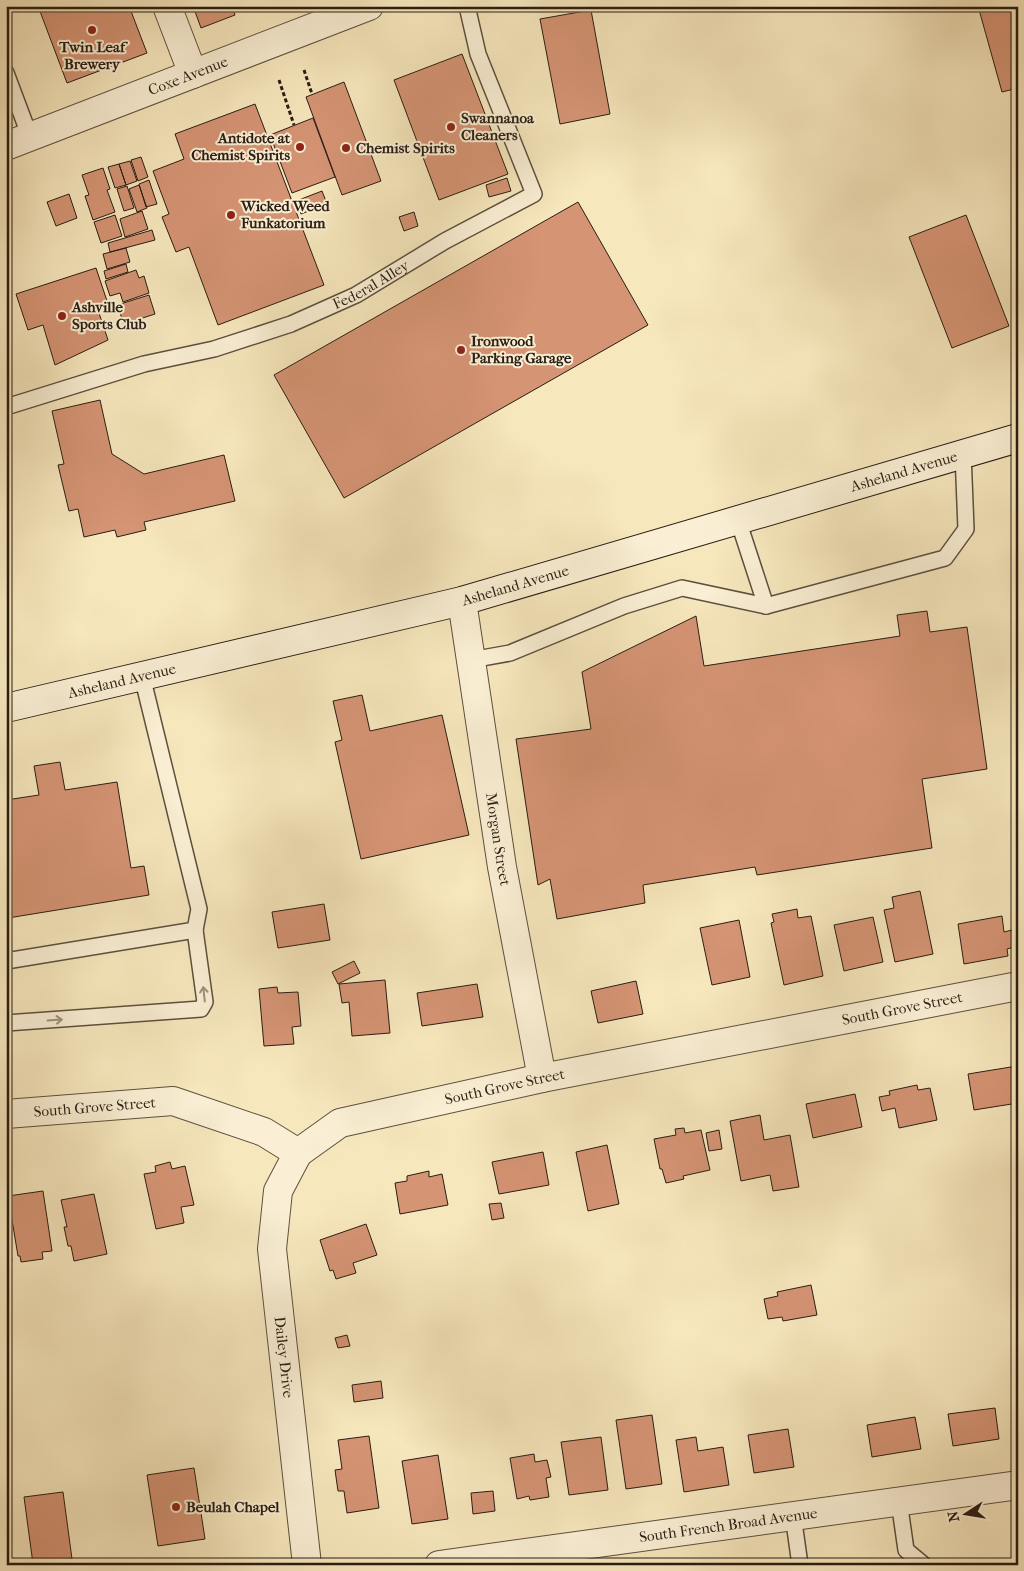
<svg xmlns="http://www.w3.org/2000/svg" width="1024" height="1571" viewBox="0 0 1024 1571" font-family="'IM FELL French Canon',serif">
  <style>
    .building { fill: #d59474; stroke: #291d13 }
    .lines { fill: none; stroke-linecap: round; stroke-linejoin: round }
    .service-casing { stroke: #5c503e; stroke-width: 18 }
    .minor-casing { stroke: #5c503e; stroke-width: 30 }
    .secondary-casing { stroke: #291d13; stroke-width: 30 }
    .path { stroke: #291d13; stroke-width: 3; stroke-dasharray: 4 2.5; stroke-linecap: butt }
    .service { stroke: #faefd4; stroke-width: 15 }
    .minor { stroke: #faefd4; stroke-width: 28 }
    .secondary { stroke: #faefd4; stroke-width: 28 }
    .oneway { stroke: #9c907d }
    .poi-dot { fill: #8f2418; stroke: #faefd4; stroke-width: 2 }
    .labels { text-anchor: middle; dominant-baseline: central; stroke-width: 4; stroke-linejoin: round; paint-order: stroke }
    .poi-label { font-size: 15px; font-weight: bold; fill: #291d13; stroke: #faefd4; text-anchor: start }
    .street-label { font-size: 15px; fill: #291d13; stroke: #faefd4 }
  </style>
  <rect width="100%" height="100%" fill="#f7e7bd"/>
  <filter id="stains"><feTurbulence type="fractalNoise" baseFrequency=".004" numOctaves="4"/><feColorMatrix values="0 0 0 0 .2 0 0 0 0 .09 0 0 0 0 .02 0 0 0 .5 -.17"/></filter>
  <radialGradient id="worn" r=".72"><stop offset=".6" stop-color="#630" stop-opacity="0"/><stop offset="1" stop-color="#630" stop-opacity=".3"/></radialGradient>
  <path class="building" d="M38 6H129L147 53 67 83Z
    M193 6H235L232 7 235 15 201 28Z
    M978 6H1018V88L1002 92Z
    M591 10 610 114 560 124 540 19Z
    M462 54 508 174 439 200 394 80Z
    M344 82 381 181 342 195 306 97Z
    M255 104 324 285 218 325 189 247 176 252 162 217 169 214 153 171 184 159 175 134Z
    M313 118 335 177 292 193 270 135Z
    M141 157 148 177 138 181 131 160Z
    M130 161 137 181 126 185 119 164Z
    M119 164 126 185 115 188 108 167Z
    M103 168 110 189 107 190 115 212 93 220 85 196 89 195 82 175Z
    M507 178 511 191 489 197 486 185Z
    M149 180 157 204 146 207 139 184Z
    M139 185 147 208 137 212 129 189Z
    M127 186 134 208 124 211 117 189Z
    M322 191 327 204 301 214 296 201Z
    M69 194 77 218 56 226 47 202Z
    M578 202 648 325 344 498 274 375Z
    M142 211 148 229 125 237 120 219Z
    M414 212 418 226 404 231 399 217Z
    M115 215 122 236 101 243 94 222Z
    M966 215 1009 326 952 348 909 237Z
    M152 230 155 240 110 252 108 243Z
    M126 248 130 262 107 269 103 254Z
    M126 264 128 272 106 279 104 271Z
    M96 268 108 304 97 307 108 340 55 365 43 325 28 330 16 294Z
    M136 270 139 278 144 276 149 293 123 302 120 293 110 296 105 281Z
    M149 295 155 314 124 324 117 305Z
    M100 400 112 454 144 474 224 455 235 501 144 522 146 530 117 537 115 530 84 537 78 509 69 511 58 465 64 464 52 411Z
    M927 611 930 632 967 627 987 769 922 779 932 848 757 875 755 867 643 885 645 903 557 919 550 879 538 885 516 739 591 729 582 672 696 616 704 666 900 636 897 615Z
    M362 695 370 731 442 715 469 835 361 859 335 742 342 740 333 701Z
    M60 762 65 790 117 782 131 868 144 866 149 895 8 918 6 908V800L39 795 34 766Z
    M920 891 933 954 895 962 884 910 894 908 892 897Z
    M324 904 330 940 278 948 272 912Z
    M797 909 798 918 811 916 823 976 784 985 771 923 774 922 772 914Z
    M1002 916 1004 932 1012 930 1014 947 1007 949 1008 956 964 964 958 924Z
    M873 917 883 962 844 971 834 925Z
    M739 920 750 977 712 985 700 928Z
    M354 961 360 973 338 984 332 972Z
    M385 980 390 1033 352 1036 349 1002 342 1003 339 984Z
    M636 981 643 1014 598 1023 591 991Z
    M477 984 483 1017 422 1026 417 993Z
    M277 987 278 993 298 992 301 1026 292 1027 294 1044 264 1046 259 989Z
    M1017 1066 1018 1103 974 1110 968 1074Z
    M917 1085 918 1090 930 1088 937 1120 899 1128 895 1108 882 1111 879 1097 890 1095 889 1091Z
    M855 1094 862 1127 813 1138 806 1104Z
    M760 1115 764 1140 790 1135 799 1187 773 1191 770 1175 741 1181 730 1121Z
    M684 1128 685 1133 701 1130 710 1170 683 1176 684 1179 666 1183 662 1169H660L654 1139 676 1135 675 1129Z
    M719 1130 722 1149 709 1151 706 1133Z
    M607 1145 619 1204 588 1211 576 1152Z
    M543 1152 549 1185 499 1194 492 1162Z
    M170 1162 172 1169 185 1166 194 1205 181 1207 184 1223 156 1229 144 1174 156 1172 155 1166Z
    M429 1171V1177L442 1174 448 1205 400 1214 395 1183 407 1181V1176Z
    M43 1191 52 1251 42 1252 43 1259 21 1262 20 1256H18L8 1196Z
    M94 1194 107 1254 74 1261 71 1246H68L64 1227H67L61 1200Z
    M501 1203 504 1218 492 1220 489 1204Z
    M366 1224 377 1255 353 1263 356 1273 336 1279 333 1270 330 1271 320 1240Z
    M6 1252H11L12 1261H6Z
    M811 1285 817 1315 783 1321 782 1317 768 1319 764 1299 778 1296 777 1292Z
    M347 1335 350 1346 338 1348 335 1338Z
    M381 1381 383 1398 354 1402 352 1385Z
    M995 1408 999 1439 953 1446 948 1414Z
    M652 1415 662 1484 626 1489 616 1420Z
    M915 1417 921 1449 872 1457 867 1425Z
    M788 1429 794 1467 754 1473 748 1435Z
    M369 1436 379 1508 347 1513 344 1491H338L335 1470 342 1469 338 1440Z
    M601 1437 608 1490 569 1495 561 1442Z
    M696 1437 698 1451 723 1447 729 1485 684 1492 676 1440Z
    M534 1454 535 1462 547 1460 551 1477 546 1478 549 1497 530 1500 529 1496 517 1499 510 1458Z
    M438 1455 448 1519 412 1524 402 1461Z
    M194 1468 205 1539 158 1546 147 1475Z
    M493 1491 495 1511 473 1514 471 1493Z
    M63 1492 72 1559 33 1564 24 1497Z"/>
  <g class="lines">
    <defs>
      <g id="service">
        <path d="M6 73 30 137"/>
        <path id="s1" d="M6 407 144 364 214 349 291 324 356 295 445 241 534 194 478 54 467 6"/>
        <path d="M738 520 766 606"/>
        <path d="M471 660 510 653 624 606 682 588 766 606 945 558 966 529 963 453"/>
        <path d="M6 961 195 930 199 909 142 676"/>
        <path d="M6 1023 201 1009 205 1002 195 930"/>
        <path d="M899 1501 906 1550 924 1565"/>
        <path d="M793 1515 800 1565"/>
      </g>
      <g id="minor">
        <path d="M167 6 193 74"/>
        <path id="s2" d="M6 146 369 6"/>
        <path id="s3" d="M462 601 502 867 542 1078"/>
        <path id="s4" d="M6 1114 173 1101 264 1132 298 1153 340 1123 542 1078 1018 986"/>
        <path id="s5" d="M298 1153 278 1191 272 1249 307 1565"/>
        <path id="s6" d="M439 1565 1018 1485"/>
      </g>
      <g id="secondary">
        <path id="s7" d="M6 708 462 601 1018 438"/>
      </g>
    </defs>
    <use href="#service" class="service-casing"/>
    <use href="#minor" class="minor-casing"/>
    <use href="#secondary" class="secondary-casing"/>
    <path class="path" d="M304 70 312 94
      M279 80 294 125"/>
    <use href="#service" class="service"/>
    <use href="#minor" class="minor"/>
    <use href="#secondary" class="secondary"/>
  </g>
  <defs><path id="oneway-shaft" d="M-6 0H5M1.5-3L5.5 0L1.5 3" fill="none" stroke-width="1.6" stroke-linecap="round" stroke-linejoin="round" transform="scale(1.25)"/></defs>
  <g class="oneway">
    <use href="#oneway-shaft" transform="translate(204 994) rotate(-96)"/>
    <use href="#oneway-shaft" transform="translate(55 1020) rotate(-4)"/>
  </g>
  <g class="poi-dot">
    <circle cx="92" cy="30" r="5"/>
    <circle cx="451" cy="127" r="5"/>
    <circle cx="300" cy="147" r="5"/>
    <circle cx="346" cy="148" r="5"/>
    <circle cx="231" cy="215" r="5"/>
    <circle cx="62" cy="316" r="5"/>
    <circle cx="461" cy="350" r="5"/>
    <circle cx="176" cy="1507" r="5"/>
  </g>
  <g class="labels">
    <g class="poi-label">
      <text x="92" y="47" text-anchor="middle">Twin Leaf<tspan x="92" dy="17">Brewery</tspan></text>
      <text x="461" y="118">Swannanoa<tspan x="461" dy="17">Cleaners</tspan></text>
      <text x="290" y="138" text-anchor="end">Antidote at<tspan x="290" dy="17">Chemist Spirits</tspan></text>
      <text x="356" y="148">Chemist Spirits</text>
      <text x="241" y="206">Wicked Weed<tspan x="241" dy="17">Funkatorium</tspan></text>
      <text x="72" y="307">Ashville<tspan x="72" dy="17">Sports Club</tspan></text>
      <text x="471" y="341">Ironwood<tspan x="471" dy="17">Parking Garage</tspan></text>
      <text x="186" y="1507">Beulah Chapel</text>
    </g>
    <g class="street-label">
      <text stroke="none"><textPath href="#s2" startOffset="195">Coxe Avenue</textPath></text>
      <text stroke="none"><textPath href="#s1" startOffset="386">Federal Alley</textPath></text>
      <text stroke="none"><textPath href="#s7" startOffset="929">Asheland Avenue</textPath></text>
      <text stroke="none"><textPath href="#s7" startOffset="524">Asheland Avenue</textPath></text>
      <text stroke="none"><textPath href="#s7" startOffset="119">Asheland Avenue</textPath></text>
      <text stroke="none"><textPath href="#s3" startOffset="241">Morgan Street</textPath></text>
      <text stroke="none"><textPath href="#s4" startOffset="929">South Grove Street</textPath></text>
      <text stroke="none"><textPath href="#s4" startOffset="524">South Grove Street</textPath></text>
      <text stroke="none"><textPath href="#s4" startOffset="89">South Grove Street</textPath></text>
      <text stroke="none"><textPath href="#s5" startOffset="210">Dailey Drive</textPath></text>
      <text stroke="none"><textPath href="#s6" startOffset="292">South French Broad Avenue</textPath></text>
    </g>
  </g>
  <rect width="1024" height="1571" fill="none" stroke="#f7e7bd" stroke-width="25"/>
  <rect x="8" y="8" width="1009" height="1556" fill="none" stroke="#291d13" stroke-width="2.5"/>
  <rect x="12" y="12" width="999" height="1546" fill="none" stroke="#291d13"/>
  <g transform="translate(966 1514) rotate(258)" stroke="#faefd4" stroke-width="4" paint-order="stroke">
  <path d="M0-4L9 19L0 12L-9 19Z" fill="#291d13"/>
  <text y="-8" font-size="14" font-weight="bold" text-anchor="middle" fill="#291d13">N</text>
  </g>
  <rect width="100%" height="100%" filter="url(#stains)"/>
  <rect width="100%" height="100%" fill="url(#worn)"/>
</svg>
